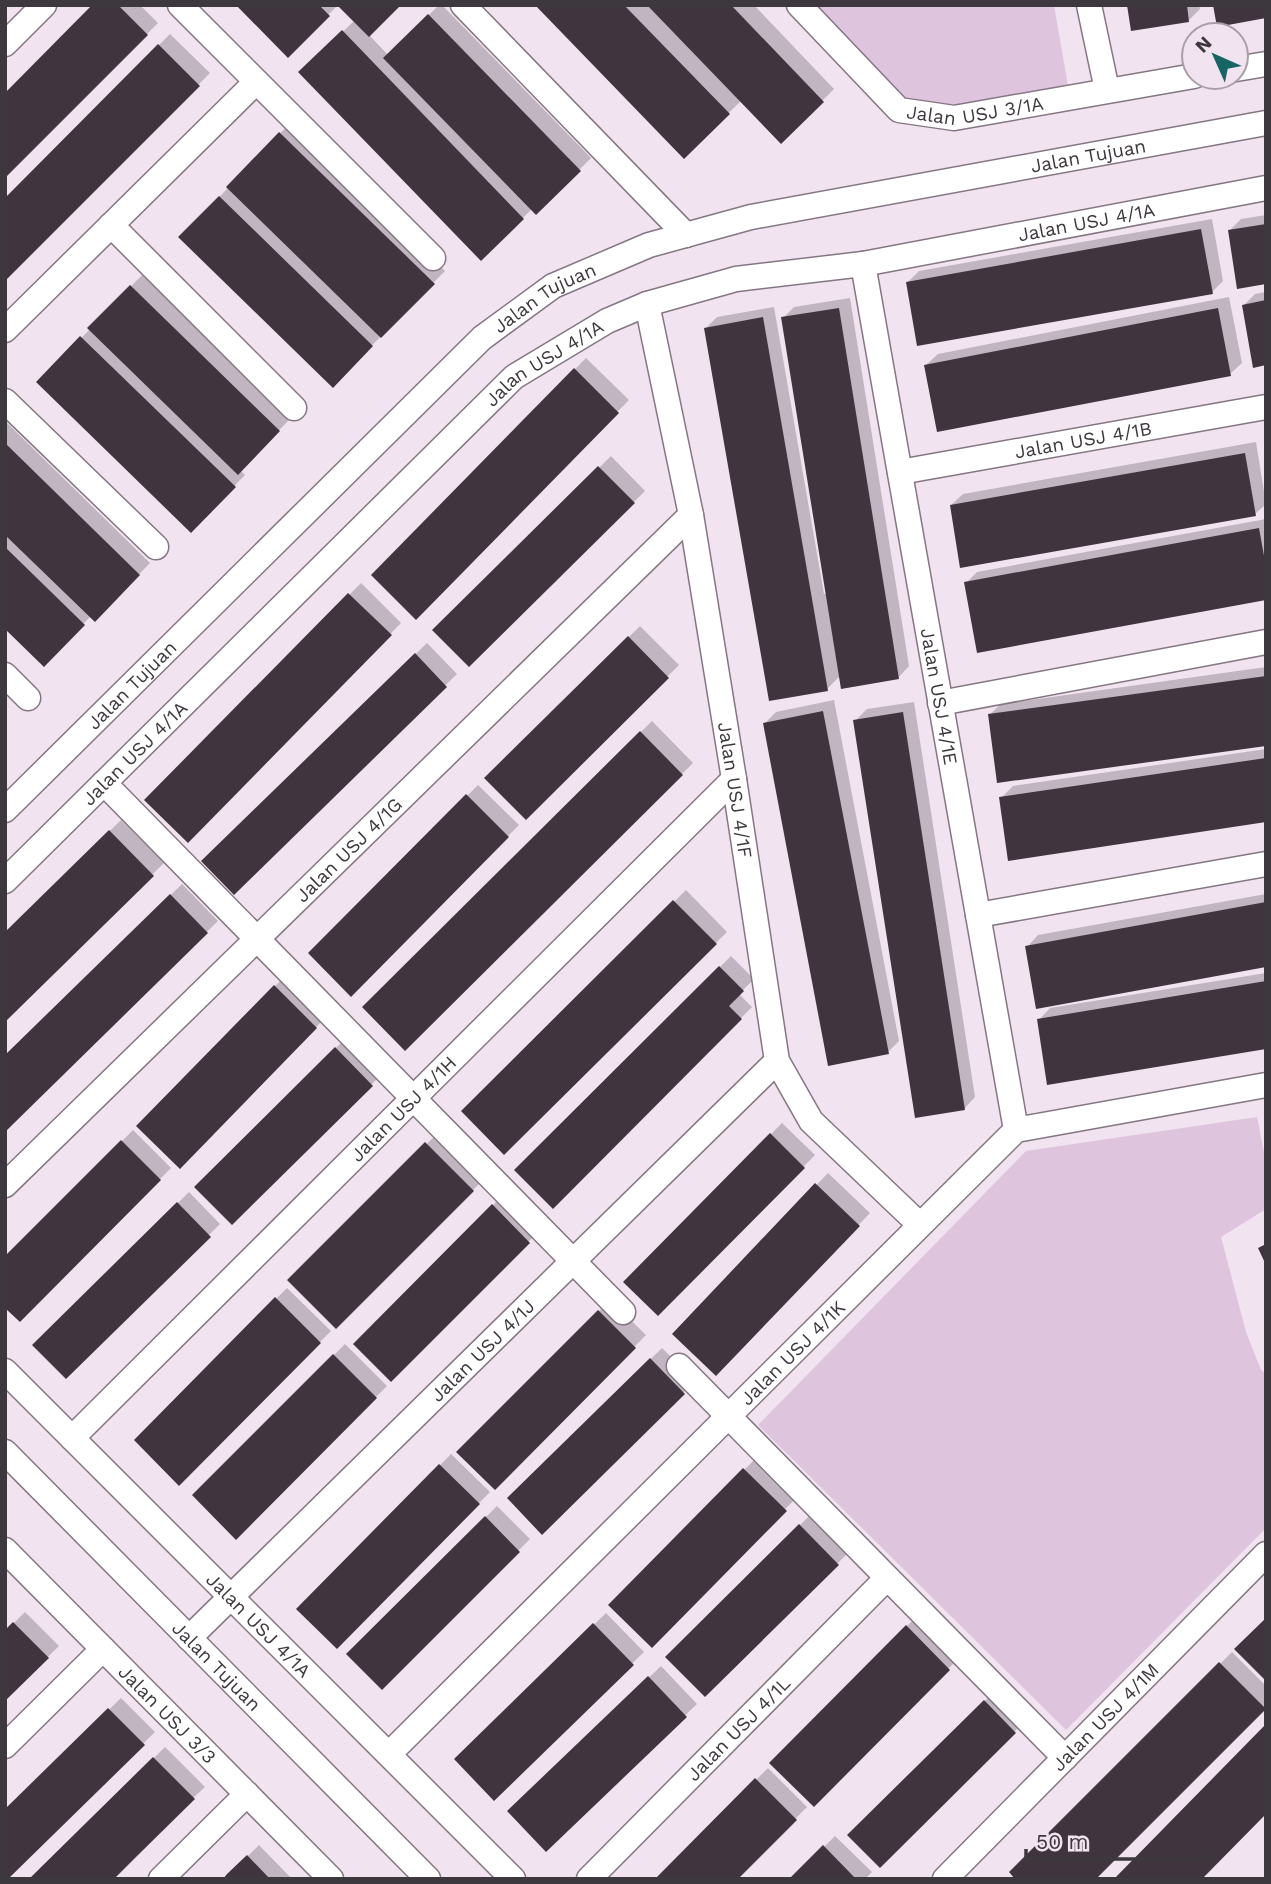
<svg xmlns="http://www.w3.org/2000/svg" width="1271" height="1884" viewBox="0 0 1271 1884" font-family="'Work Sans',sans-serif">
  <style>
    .green { fill: #dfc4dd }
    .shadow { fill: #0003 }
    .building { fill: #40343f }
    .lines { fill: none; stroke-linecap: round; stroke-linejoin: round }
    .minor-casing { stroke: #847783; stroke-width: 27 }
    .minor { stroke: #fff; stroke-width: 24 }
    .labels { text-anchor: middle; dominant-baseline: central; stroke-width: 7; stroke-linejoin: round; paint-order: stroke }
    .street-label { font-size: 19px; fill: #3d383d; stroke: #f1e3f0 }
  </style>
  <rect width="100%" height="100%" fill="#f1e3f0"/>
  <path class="green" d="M815 5H1054L1068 86 957 106 903 98Z
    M1257 1117 1266 1163V1209L1221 1237 1246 1332 1261 1370 1266 1374V1528L1066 1730 758 1425 1026 1151Z"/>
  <path class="shadow" d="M95 5H140L158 23 5 176Z
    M238 5H338L328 15Z
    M439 5H442L591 158 536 213 532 209 481 259 301 72 355 20 388 55Z
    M538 5H754L834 89 781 142 741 101 684 156Z
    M1129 5H1199L1200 9 1189 20Z
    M170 34 210 73 5 279V200Z
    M291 122 445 271 333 385 181 237Z
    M1266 215V283L1230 230 1241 219Z
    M1212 219 1223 281 1212 292 907 283 919 271Z
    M142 275 290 419 240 470 245 475 191 530 39 382Z
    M1266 292V364L1244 305 1255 294Z
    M1229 297 1242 363 1230 374 926 365 938 354Z
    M850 298 909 666 898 678 840 676 827 689 706 328 717 317 774 307 824 594H827L783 318 794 307Z
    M586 358 629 400 416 617 373 575Z
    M5 421 150 563 95 620 91 616 44 664 5 626Z
    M1256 442 1266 504 1255 514 951 505 963 494Z
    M611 456 645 491 469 665 435 630Z
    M1266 519V598L966 583 977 572Z
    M361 583 401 623 188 840 147 800Z
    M640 626 679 665 526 818 487 778Z
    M427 643 457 674 234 892 204 861Z
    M1266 667V745L989 715 1001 704Z
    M834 700 899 1041 888 1052 765 723 776 712Z
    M914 702 975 1097 964 1109 855 721 867 709Z
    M652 721 693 763 405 1049 365 1007Z
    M1266 749V821L1001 798 1013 786Z
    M478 785 519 825 351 994 310 953Z
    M121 820 164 863 5 1020V934Z
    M182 884 218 921 5 1129V1057Z
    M686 890 727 932 504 1152 463 1111Z
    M1266 894V965L1027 947 1038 935Z
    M731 956 754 979 739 994 752 1007 553 1206 517 1170Z
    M1266 973V1047L1039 1020 1050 1008Z
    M286 975 327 1016 180 1166 138 1126Z
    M347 1037 383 1073 232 1223 196 1187Z
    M782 1123 815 1155 658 1314 625 1282Z
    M133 1130 171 1168 20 1320 5 1259Z
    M438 1133 484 1179 336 1327 289 1280Z
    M828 1173 870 1213 716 1374 675 1333Z
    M189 1192 220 1224 66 1377 35 1345Z
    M504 1194 540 1230 391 1380 355 1344Z
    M287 1288 331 1331 179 1483 136 1440Z
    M610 1300 646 1335 495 1488 459 1452Z
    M345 1344 387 1386 236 1537 194 1495Z
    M662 1348 695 1381 542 1532 509 1498Z
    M451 1454 490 1492 337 1647 299 1609Z
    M756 1458 796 1498 652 1645 611 1605Z
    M497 1506 530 1539 382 1687 349 1654Z
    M811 1514 849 1552 705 1695 668 1657Z
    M25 1612 59 1646 5 1699V1632Z
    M606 1613 644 1652 494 1798 456 1759Z
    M918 1615 960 1657 814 1804 772 1763Z
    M1232 1652 1266 1686V1707L1094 1879H1013L1015 1876 1011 1872Z
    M661 1666 697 1704 546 1849 509 1811Z
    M996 1690 1026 1720 880 1865 850 1835Z
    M121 1698 155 1732 6 1879 5 1811Z
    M165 1747 205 1787 193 1798 31 1879Z
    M768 1768 807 1807 735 1879H657Z
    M835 1836 872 1872 865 1879H792Z
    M259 1845 292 1879H225Z"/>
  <path class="building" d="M92 5H118L148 35 5 178V93Z
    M236 5H319L330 16 288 58Z
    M337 5H401L369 37Z
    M535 5H624L730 114 684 159Z
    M647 5H731L824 102 781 144Z
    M1127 5H1187L1189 22 1131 31Z
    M1213 5H1266V18L1217 27Z
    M428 14 581 171 536 215 383 58Z
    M342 30 524 219 481 261 298 72Z
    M158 44 200 86 5 281V198Z
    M279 132 435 284 381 338 226 187Z
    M219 196 373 346 333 388 178 237Z
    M1266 224V284L1237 289 1228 230Z
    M1201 229 1213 294 917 346 906 282Z
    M130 285 280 431 238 475 87 328Z
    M1266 300V365L1253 368 1242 305Z
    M839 308 899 679 841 689 781 317Z
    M1218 308 1231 376 937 432 924 365Z
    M763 317 828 691 769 701 704 328Z
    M80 336 236 487 191 533 36 382Z
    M574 368 619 413 416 620 371 575Z
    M5 443 140 575 95 622 5 535Z
    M1245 453 1256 516 960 568 950 505Z
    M598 466 635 503 469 667 432 630Z
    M1259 528 1266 567V600L977 653 964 582Z
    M5 547 85 625 44 667 5 629Z
    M348 593 392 635 188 843 144 800Z
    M628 636 669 678 526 820 484 778Z
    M415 653 447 687 234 895 201 861Z
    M1266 676V746L997 783 988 714Z
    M823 711 889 1054 828 1066 763 723Z
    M903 712 965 1110 915 1118 853 720Z
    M640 731 683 775 405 1051 362 1007Z
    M1266 758V822L1008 861 999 797Z
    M466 794 509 837 351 997 308 953Z
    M109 830 154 876 5 1022V932Z
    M170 894 208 933 5 1132V1055Z
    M673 900 717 944 504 1155 461 1111Z
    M1266 902V967L1036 1009 1025 946Z
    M719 966 744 991 729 1006 742 1019 553 1209 514 1170Z
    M1266 981V1049L1047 1085 1037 1019Z
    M274 985 317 1028 180 1169 136 1126Z
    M335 1047 373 1086 232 1225 194 1187Z
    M770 1133 805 1168 658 1316 623 1282Z
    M121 1140 161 1180 20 1322 5 1308V1256Z
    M425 1142 474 1191 336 1329 287 1280Z
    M815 1183 860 1226 716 1376 672 1334Z
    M177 1202 211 1237 66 1379 32 1345Z
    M492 1204 530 1243 391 1382 353 1344Z
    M1266 1244V1265L1258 1248Z
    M275 1297 321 1343 179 1486 134 1440Z
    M598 1310 636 1348 495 1490 456 1452Z
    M333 1354 377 1398 236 1540 192 1495Z
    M650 1358 685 1394 542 1535 507 1498Z
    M439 1464 480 1504 337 1649 296 1609Z
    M743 1468 787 1511 652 1648 608 1605Z
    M485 1516 520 1552 382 1690 346 1654Z
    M799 1524 839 1565 705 1697 665 1657Z
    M1266 1618V1681L1234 1649Z
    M13 1622 49 1658 5 1701V1630Z
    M593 1623 634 1665 494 1801 454 1759Z
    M906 1625 950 1670 814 1807 769 1763Z
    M1219 1662 1266 1709 1096 1879H1015L1009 1872Z
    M648 1676 687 1717 546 1852 507 1811Z
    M984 1700 1016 1733 880 1868 847 1835Z
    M108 1708 145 1745 8 1879H5V1809Z
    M1266 1724V1814L1202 1879H1114Z
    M153 1757 195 1799 137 1856 114 1879H29Z
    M755 1778 797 1820 738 1879H655Z
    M823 1845 856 1879H789Z
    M247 1855 270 1879H223L227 1874Z"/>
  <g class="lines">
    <defs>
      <g id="minor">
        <path d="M180 5 433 258"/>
        <path d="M463 5 686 235"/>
        <path id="s1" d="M799 5 899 110 954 118 1194 76"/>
        <path d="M1089 5 1107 90"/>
        <path d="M5 44 44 5"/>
        <path d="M1236 69 1266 64"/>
        <path d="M111 225 294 408"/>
        <path id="s2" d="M863 264 1016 1130"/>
        <path id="s3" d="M647 304 691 515 734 779 777 1061 811 1121 920 1225"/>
        <path d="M5 330 256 82"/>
        <path d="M5 401 156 547"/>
        <path id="s4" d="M900 472 1266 407"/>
        <path d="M5 675 28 698"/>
        <path d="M940 703 1266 642"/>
        <path d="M104 783 623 1312"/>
        <path id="s5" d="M5 810 482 338 553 286 649 245 751 217 1266 123"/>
        <path id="s6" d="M5 881 514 377 607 321 647 304 736 279 863 264 1266 188"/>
        <path d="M978 915 1266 864"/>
        <path id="s7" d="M5 1185 691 515"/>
        <path d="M679 1366 1065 1758"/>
        <path id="s8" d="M5 1371 513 1879"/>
        <path id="s9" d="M72 1438 734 779"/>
        <path id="s10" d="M5 1452 428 1879"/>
        <path id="s11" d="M5 1550 331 1879"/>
        <path id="s12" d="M189 1638 777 1061"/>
        <path d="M5 1746 103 1649"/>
        <path id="s13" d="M389 1754 1016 1130 1266 1085"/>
        <path d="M161 1879 247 1794"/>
        <path id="s14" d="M589 1879 887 1578"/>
        <path id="s15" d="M945 1879 1266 1554"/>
      </g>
    </defs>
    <use href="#minor" class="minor-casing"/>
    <use href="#minor" class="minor"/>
  </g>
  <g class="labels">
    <g class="street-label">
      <text stroke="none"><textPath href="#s1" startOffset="222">Jalan USJ 3/1A</textPath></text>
      <text stroke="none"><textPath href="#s5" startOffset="1312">Jalan Tujuan</textPath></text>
      <text stroke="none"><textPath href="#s6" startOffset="1316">Jalan USJ 4/1A</textPath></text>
      <text stroke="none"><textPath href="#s5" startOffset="746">Jalan Tujuan</textPath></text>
      <text stroke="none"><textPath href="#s6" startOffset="749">Jalan USJ 4/1A</textPath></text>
      <text stroke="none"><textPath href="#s4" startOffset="186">Jalan USJ 4/1B</textPath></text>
      <text stroke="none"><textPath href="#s5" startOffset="178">Jalan Tujuan</textPath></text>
      <text stroke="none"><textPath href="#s2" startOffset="439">Jalan USJ 4/1E</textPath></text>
      <text stroke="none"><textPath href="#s6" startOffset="182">Jalan USJ 4/1A</textPath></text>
      <text stroke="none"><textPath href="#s3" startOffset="494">Jalan USJ 4/1F</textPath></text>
      <text stroke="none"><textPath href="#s7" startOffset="480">Jalan USJ 4/1G</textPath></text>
      <text stroke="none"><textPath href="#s9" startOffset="467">Jalan USJ 4/1H</textPath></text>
      <text stroke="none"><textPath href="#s12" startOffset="411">Jalan USJ 4/1J</textPath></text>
      <text stroke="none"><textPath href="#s13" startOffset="569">Jalan USJ 4/1K</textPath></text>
      <text stroke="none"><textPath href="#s8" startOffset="359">Jalan USJ 4/1A</textPath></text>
      <text stroke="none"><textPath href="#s10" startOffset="301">Jalan Tujuan</textPath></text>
      <text stroke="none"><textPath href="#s11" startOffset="231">Jalan USJ 3/3</textPath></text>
      <text stroke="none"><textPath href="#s15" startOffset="228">Jalan USJ 4/1M</textPath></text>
      <text stroke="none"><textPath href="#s14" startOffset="212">Jalan USJ 4/1L</textPath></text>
    </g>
  </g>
  <rect width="1271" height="1884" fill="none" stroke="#3d383d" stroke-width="14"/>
  <g transform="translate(1215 56) rotate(315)"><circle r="33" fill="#f1e3f0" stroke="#a99fa8" stroke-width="2"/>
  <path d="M0-5L12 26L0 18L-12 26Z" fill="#186664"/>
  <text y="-10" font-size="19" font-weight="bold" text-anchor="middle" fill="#3d383d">N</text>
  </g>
  <path d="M1026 1849v10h184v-10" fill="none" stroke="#3d383d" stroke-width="3.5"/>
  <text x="1036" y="1849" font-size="21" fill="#3d383d" stroke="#f1e3f0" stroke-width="5" paint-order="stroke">50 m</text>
</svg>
